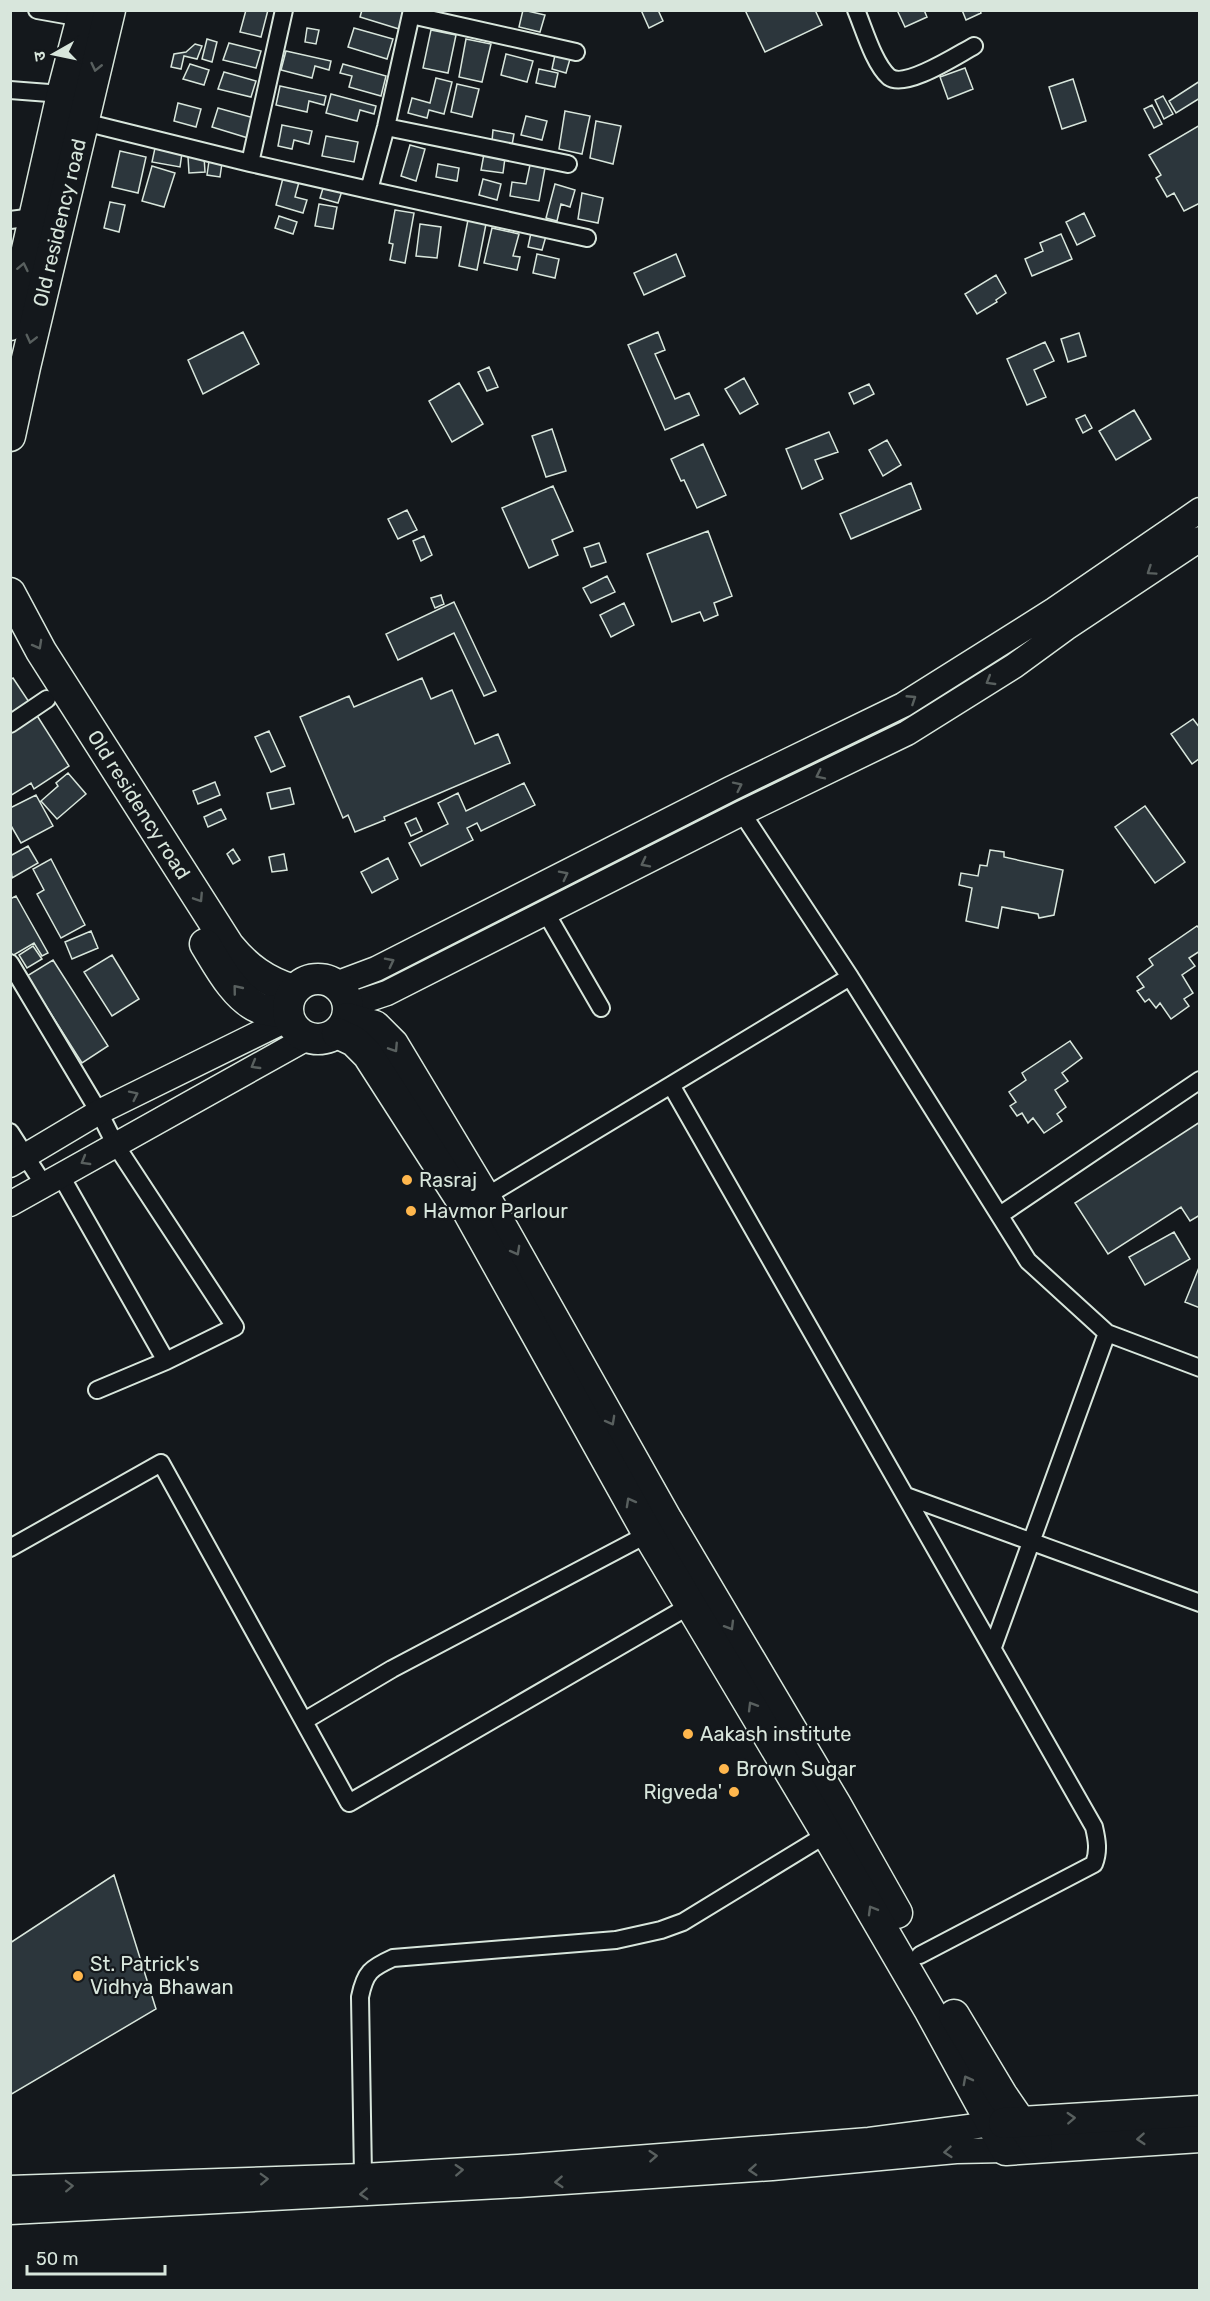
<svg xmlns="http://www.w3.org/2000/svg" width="1210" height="2301" viewBox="0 0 1210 2301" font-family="Rubik,'Noto Sans Devanagari',sans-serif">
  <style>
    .building { fill: #2c363c; stroke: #d8e6dc; stroke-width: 1.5 }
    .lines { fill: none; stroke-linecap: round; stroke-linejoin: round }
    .street-casing { stroke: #d8e6dc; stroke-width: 20 }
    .secondary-casing { stroke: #d8e6dc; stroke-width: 27 }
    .highway-casing { stroke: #d8e6dc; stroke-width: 33 }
    .street { stroke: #14181c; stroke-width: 16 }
    .secondary { stroke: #14181c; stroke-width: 24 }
    .highway { stroke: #14181c; stroke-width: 30 }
    .oneway { stroke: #59605f }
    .poi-dot { fill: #ffb74d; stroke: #14181c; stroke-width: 2 }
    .labels { text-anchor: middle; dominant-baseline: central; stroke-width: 4.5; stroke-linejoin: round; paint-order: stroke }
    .street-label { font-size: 20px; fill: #d8e6dc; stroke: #14181c }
    .poi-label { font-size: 20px; fill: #d8e6dc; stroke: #14181c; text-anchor: start }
  </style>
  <rect width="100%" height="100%" fill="#14181c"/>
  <path class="building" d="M246 10H268L261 37 240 32Z
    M362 10H404L399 29 360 17Z
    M523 10 545 15 540 32 519 27Z
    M641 10H658L663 21 649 28Z
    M745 10H815L822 25 765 52Z
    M897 10H924L927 17 905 27Z
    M962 10H980L981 13 966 20Z
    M307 28 319 30 316 44 305 42Z
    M354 28 393 39 387 59 348 47Z
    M431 30 456 35 448 73 423 68Z
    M207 39 217 42 212 62 202 59Z
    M466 39 491 44 482 82 459 77Z
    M229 43 261 51 256 68 223 60Z
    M195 44 202 46 197 59 184 56 181 69 171 67 174 54 186 52Z
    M286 51 331 61 329 70 315 66 312 78 281 70Z
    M506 54 533 61 527 82 501 75Z
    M555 55 570 59 566 73 552 69Z
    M190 64 209 70 204 85 183 79Z
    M343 64 386 76 381 96 349 87 352 76 340 73Z
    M965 68 973 89 948 99 940 77Z
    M539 69 558 73 555 87 536 83Z
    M224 72 256 81 251 97 218 89Z
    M436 78 452 82 444 114 429 110 427 118 408 113 412 98 430 103Z
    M1073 79 1086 121 1062 129 1049 87Z
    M1200 81V98L1176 113 1169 101Z
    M457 84 479 89 472 117 451 112Z
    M280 86 326 96 324 105 309 101 307 112 276 105Z
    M331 94 376 106 374 114 360 110 357 121 326 113Z
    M1163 96 1173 114 1164 119 1155 100Z
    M178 103 201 109 196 127 174 121Z
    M1152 105 1162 124 1154 128 1144 109Z
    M218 108 254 118 248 138 212 127Z
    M565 111 590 116 582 154 559 149Z
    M526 116 547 121 542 140 521 135Z
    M596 121 621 126 613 164 590 158Z
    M282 125 312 131 309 144 294 140 292 149 278 146Z
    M1200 125V203L1184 211 1174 193 1167 197 1156 178 1161 175 1149 155Z
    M493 130 514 134 512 145 492 141Z
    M326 136 358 142 354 162 322 156Z
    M410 145 425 149 416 181 401 176Z
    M155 148 182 153 180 167 152 162Z
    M120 151 146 157 138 193 112 187Z
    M484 154 505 158 503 173 481 170Z
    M204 156 205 172 189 173 188 157Z
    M209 161 222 163 220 177 207 175Z
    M438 164 459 168 457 181 436 177Z
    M530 165 545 168 539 201 510 196 512 182 526 184Z
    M152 166 175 173 164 207 142 201Z
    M283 178 299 182 295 197 307 200 303 213 276 205Z
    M483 179 501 184 497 200 479 195Z
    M555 184 575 190 570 207 561 204 557 221 546 218Z
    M324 185 342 191 338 203 320 198Z
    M582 193 603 198 598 223 578 219Z
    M110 202 125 205 119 232 104 228Z
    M319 204 337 207 333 229 315 226Z
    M395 210 414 213 405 263 390 260 393 244 389 243Z
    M1084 213 1095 236 1077 245 1066 222Z
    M279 216 297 222 293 234 275 228Z
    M468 220 486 224 477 270 459 266Z
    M420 224 441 227 437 258 416 256Z
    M492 228 519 234 513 256 520 257 517 270 484 263Z
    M531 233 546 236 542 250 528 247Z
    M1061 234 1072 259 1032 276 1025 259 1043 251 1040 243Z
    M537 254 559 259 555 278 533 273Z
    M676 254 685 276 644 295 634 273Z
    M996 275 1006 293 996 300 997 302 977 314 965 294Z
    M243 332 259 364 203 394 188 360Z
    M658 332 665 350 655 354 675 399 689 393 699 415 665 430 628 345Z
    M1079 333 1086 356 1068 362 1061 339Z
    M1045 342 1054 361 1034 370 1046 397 1027 405 1007 359Z
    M489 367 498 387 487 391 478 372Z
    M744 378 758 404 740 414 725 389Z
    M459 383 483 424 452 442 429 401Z
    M869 384 874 394 854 404 849 393Z
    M1134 410 1151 439 1116 460 1099 431Z
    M1085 415 1092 428 1083 433 1076 419Z
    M552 429 566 471 546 477 532 436Z
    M829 432 838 452 815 460 823 479 802 489 786 449Z
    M887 440 901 465 883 476 869 450Z
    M703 444 726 495 697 508 684 480 681 481 671 459Z
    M911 483 921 509 851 539 840 514Z
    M553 486 573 531 552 540 558 555 529 568 502 508Z
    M407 510 417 530 398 539 388 519Z
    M708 531 732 596 714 603 718 615 704 621 700 612 672 622 647 554Z
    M424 536 432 555 421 561 413 541Z
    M599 543 606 562 591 567 584 548Z
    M607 576 615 592 591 603 583 588Z
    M441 595 444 604 435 608 431 598Z
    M454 602 496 691 484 696 454 633 398 660 386 634Z
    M624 603 634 625 611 637 600 615Z
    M13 678 29 702 10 714V680Z
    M422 678 431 699 452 690 475 744 498 734 510 763 384 817 385 820 355 832 348 815 343 818 300 717 349 696 354 707Z
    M36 714 69 766 34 789 31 783 10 796V731Z
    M1193 719 1200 728V758L1192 764 1171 734Z
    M269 731 285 766 271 772 255 737Z
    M68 773 86 794 57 819 41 801 58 786 56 783Z
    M215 782 220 795 198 804 193 791Z
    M524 783 535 805 481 831 477 823 467 828 473 840 421 866 409 843 448 824 438 803 458 793 466 811Z
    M290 788 294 804 271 809 267 793Z
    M36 795 53 826 21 843 10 824V808Z
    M1145 806 1185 862 1155 883 1115 827Z
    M221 809 226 819 208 827 204 817Z
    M416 818 422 831 411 836 405 823Z
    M28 846 38 863 12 878 10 856Z
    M233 849 240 860 233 864 227 854Z
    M990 850 1004 852V857L1063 870 1054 915 1039 918 1038 914 1002 907 998 928 966 921 972 888 959 885 961 873 978 876 980 865 987 866Z
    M284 854 287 870 272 872 269 857Z
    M388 858 398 879 372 893 361 872Z
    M51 859 85 925 61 938 37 894 44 890 33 869Z
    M16 896 48 953 42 956 34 943 12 956 10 953V899Z
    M1197 926 1200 929V951L1189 958 1195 966 1182 975 1193 993 1184 999 1189 1006 1171 1019 1160 1003 1156 1008 1149 999 1145 1002 1137 991 1144 987 1137 977 1153 965 1149 959Z
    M91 931 98 948 72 959 65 942Z
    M33 946 42 959 27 968 19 955Z
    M112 955 139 999 112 1016 84 972Z
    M53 960 108 1046 82 1063 27 976Z
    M1070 1041 1082 1058 1062 1073 1068 1081 1055 1090 1066 1107 1057 1114 1062 1121 1044 1133 1033 1118 1028 1123 1022 1113 1017 1116 1010 1106 1016 1102 1009 1092 1026 1080 1022 1073Z
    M1200 1122V1215L1190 1221 1181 1207 1108 1254 1075 1203Z
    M1174 1232 1190 1259 1145 1285 1129 1257Z
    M1200 1265V1308L1185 1302Z
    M114 1875 156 2009 10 2095V1943Z"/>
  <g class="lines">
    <defs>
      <path id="street" d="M37 10 82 18
        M856 10C864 29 874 64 889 77 906 89 957 55 974 46
        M411 15 576 52
        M10 90 62 94
        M84 122 250 163 369 190 386 127 412 10
        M386 127 568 164
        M250 163 284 10
        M369 190 587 238
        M10 220 34 217
        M10 724 47 699
        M742 813 850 977 1028 1261 1107 1333 993 1647
        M546 913 601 1008
        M10 963 99 1112 115 1144 235 1327 166 1361 97 1390
        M671 1085 850 977
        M10 1132 44 1185
        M61 1176 166 1361
        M485 1197 671 1085 1094 1827C1097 1840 1099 1851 1094 1864L920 1955
        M1000 1215 1200 1080
        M1107 1333 1200 1368
        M906 1496 1200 1603
        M10 1548 161 1463 349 1803 696 1602
        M304 1721 392 1669 648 1534
        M363 2176 360 1997C365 1972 371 1968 393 1958L616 1940 661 1930 683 1922 827 1834"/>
      <path id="secondary" d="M336 984 376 969 730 789 903 705 1054 610 1200 510
        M348 1006 387 993 742 813 907 733 1014 666 1066 628 1200 539
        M10 1165 99 1112 288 1019
        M10 1204 307 1038
        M10 2188 363 2176 518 2167 869 2140 992 2124
        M10 2212 519 2185 772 2168 956 2151 1006 2150"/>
      <g id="highway">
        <path d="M10 325 62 94 84 10"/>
        <path id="s1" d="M10 436 25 367 110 10"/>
        <path id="s2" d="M10 593 41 651 229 946C247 968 265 981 293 990"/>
        <path d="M205 944C218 965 235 998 259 1008 268 1012 278 1011 287 1012"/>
        <circle cx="318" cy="1009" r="30"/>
        <path d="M347 1018 375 1026 393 1044 485 1197 667 1520 836 1805 897 1913"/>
        <path d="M337 1033 354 1041 368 1055 465 1206 648 1534 827 1834 930 2011 1006 2150 1200 2137"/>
        <path d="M954 2015 1002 2095 1037 2146"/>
        <path d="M1004 2123 1200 2111"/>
      </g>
    </defs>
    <use href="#street" class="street-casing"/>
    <use href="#secondary" class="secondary-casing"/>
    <use href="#highway" class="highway-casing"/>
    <use href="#street" class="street"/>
    <use href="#secondary" class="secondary"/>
    <use href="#highway" class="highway"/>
  </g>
  <defs><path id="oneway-chevron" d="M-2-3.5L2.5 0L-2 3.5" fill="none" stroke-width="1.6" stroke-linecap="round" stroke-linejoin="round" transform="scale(1.5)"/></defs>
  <g class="oneway">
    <use href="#oneway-chevron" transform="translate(96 67) rotate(103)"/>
    <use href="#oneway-chevron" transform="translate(23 267) rotate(-78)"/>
    <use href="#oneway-chevron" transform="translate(31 339) rotate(104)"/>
    <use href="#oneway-chevron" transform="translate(1151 571) rotate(146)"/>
    <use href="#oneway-chevron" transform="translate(38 645) rotate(61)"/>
    <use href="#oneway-chevron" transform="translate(990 681) rotate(149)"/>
    <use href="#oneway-chevron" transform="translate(912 699) rotate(-33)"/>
    <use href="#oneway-chevron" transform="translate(820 775) rotate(154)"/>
    <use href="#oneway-chevron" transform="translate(738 786) rotate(-26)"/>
    <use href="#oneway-chevron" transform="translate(645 863) rotate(153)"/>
    <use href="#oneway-chevron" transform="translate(564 875) rotate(-27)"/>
    <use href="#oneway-chevron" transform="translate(199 898) rotate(57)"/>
    <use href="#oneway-chevron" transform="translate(390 962) rotate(-27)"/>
    <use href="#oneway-chevron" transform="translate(237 989) rotate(-129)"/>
    <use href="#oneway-chevron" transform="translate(394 1048) rotate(57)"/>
    <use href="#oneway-chevron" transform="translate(255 1065) rotate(150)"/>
    <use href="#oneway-chevron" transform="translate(134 1095) rotate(-26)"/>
    <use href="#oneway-chevron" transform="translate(85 1161) rotate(150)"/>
    <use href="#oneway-chevron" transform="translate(516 1251) rotate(61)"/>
    <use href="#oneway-chevron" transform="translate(611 1421) rotate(61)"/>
    <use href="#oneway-chevron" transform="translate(630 1502) rotate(-119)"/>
    <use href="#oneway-chevron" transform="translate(730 1626) rotate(59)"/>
    <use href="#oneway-chevron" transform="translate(752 1706) rotate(-121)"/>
    <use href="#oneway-chevron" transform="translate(872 1910) rotate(-120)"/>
    <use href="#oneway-chevron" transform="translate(967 2080) rotate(-118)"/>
    <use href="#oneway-chevron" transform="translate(1071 2118) rotate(-3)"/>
    <use href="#oneway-chevron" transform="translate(1141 2139) rotate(176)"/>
    <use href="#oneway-chevron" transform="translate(948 2152) rotate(175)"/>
    <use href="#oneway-chevron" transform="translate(653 2156) rotate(-4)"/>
    <use href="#oneway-chevron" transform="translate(459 2170) rotate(-3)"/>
    <use href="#oneway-chevron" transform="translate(753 2170) rotate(176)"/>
    <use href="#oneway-chevron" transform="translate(264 2179) rotate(-2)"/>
    <use href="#oneway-chevron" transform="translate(559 2182) rotate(176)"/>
    <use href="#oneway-chevron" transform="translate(69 2186) rotate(-2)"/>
    <use href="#oneway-chevron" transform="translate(364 2194) rotate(177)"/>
  </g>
  <g class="poi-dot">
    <circle cx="407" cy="1180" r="6"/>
    <circle cx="411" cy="1211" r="6"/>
    <circle cx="688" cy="1734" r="6"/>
    <circle cx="724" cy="1769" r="6"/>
    <circle cx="734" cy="1792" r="6"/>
    <circle cx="78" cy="1976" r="6"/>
  </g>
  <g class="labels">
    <g class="street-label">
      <text stroke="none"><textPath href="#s1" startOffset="219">Old residency road</textPath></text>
      <text stroke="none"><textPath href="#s2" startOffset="248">Old residency road</textPath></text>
    </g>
    <g class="poi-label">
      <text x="419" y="1180">Rasraj</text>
      <text x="423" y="1211">Havmor Parlour</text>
      <text x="700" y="1734">Aakash institute</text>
      <text x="736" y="1769">Brown Sugar</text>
      <text x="722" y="1792" text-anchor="end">Rigveda'</text>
      <text x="90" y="1964">St. Patrick's<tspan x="90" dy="23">Vidhya Bhawan</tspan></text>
    </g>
  </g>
  <rect width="1210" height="2301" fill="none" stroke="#d8e6dc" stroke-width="24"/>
  <g transform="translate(54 54) rotate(261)" stroke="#14181c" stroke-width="4.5" paint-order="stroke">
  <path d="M0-4.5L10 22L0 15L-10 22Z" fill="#d8e6dc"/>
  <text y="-9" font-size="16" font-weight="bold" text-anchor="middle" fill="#d8e6dc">उ</text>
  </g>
  <path d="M27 2265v9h138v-9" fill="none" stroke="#d8e6dc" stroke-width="3"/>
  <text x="36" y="2265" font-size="18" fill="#d8e6dc" stroke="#14181c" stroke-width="4.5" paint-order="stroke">50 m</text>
</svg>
